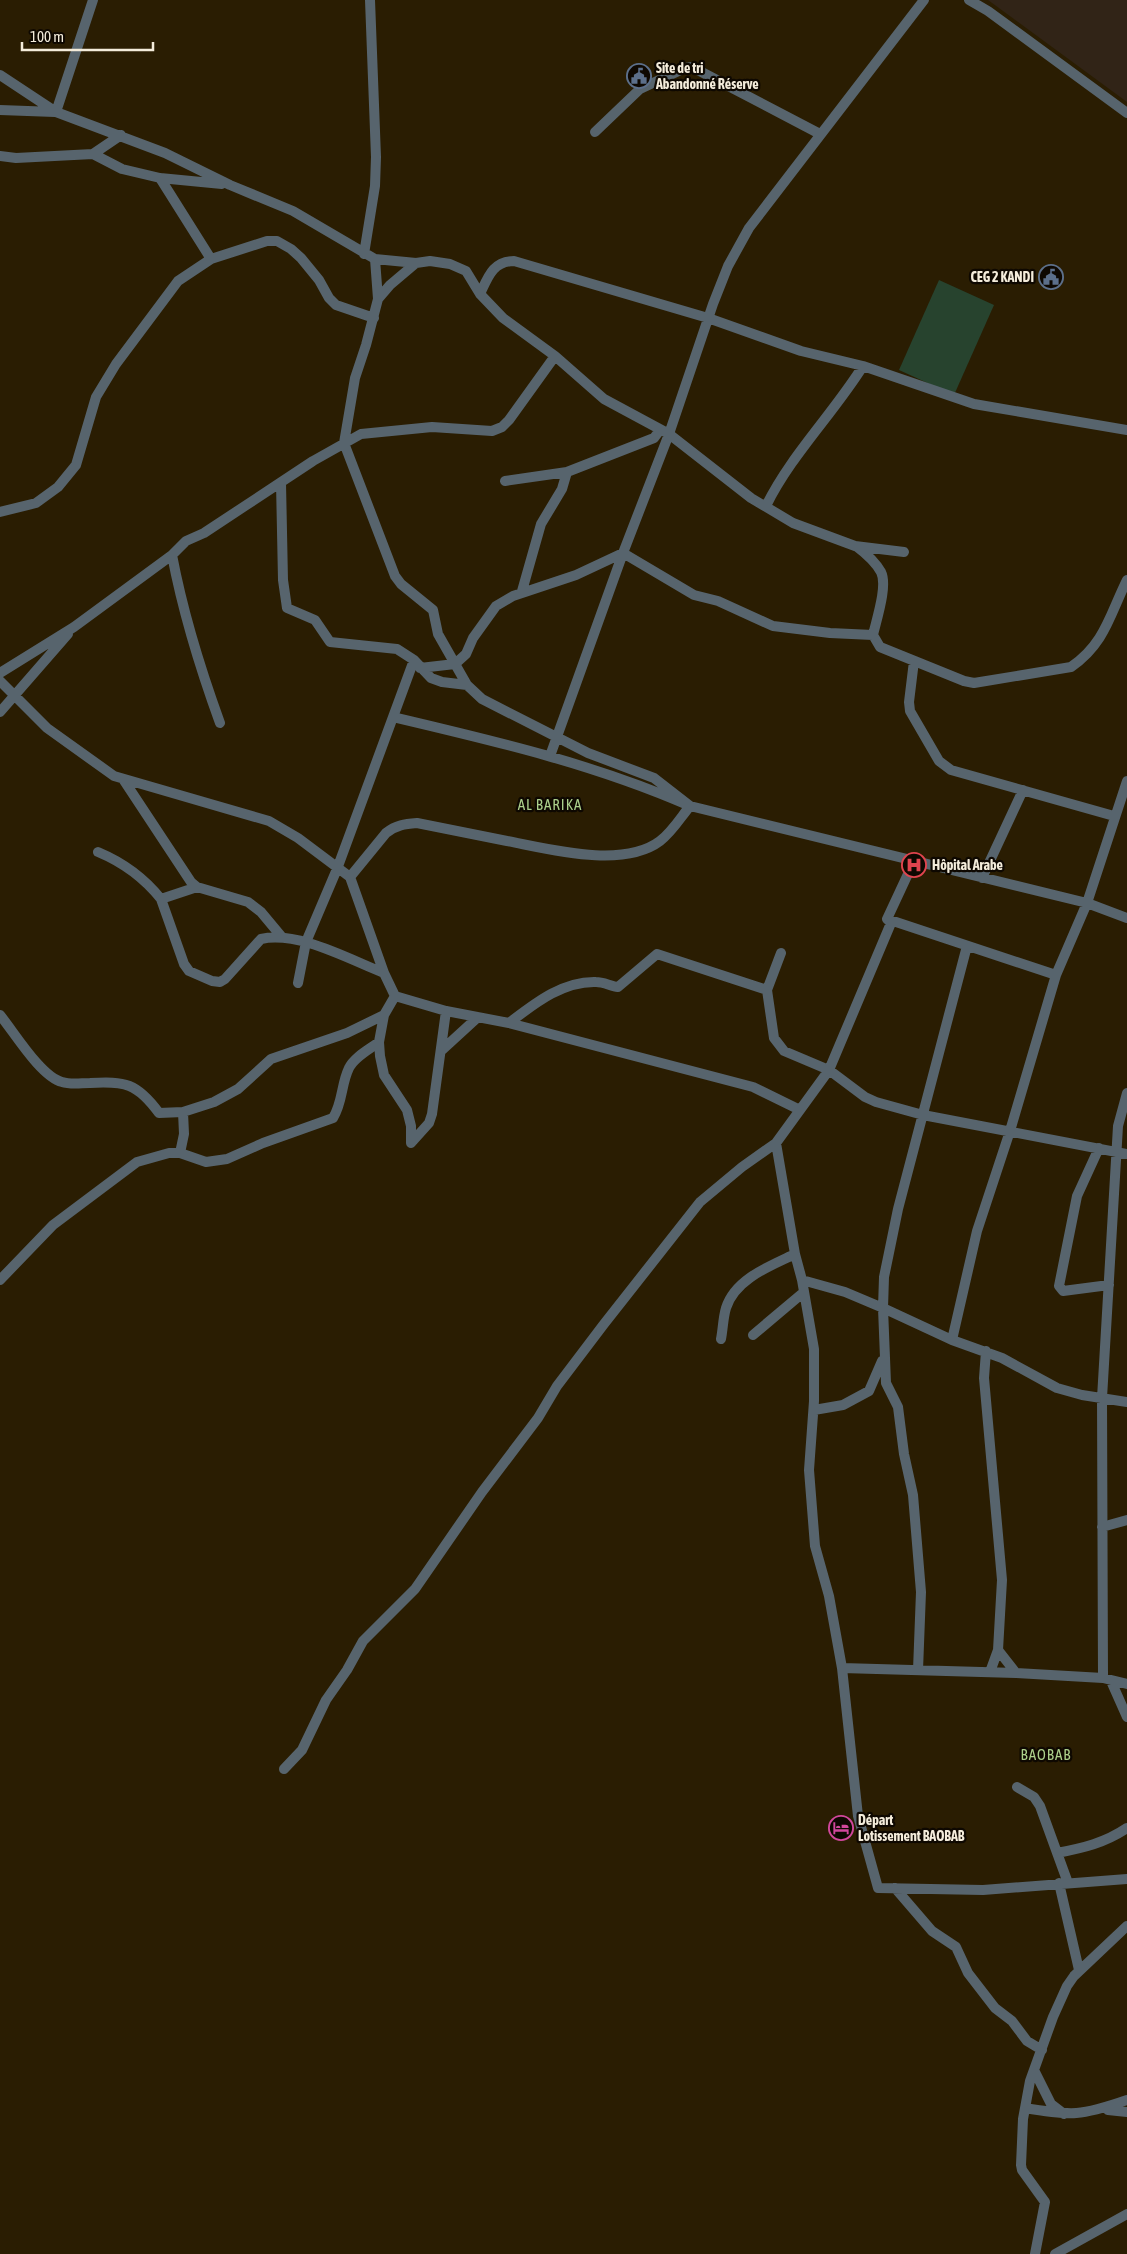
<svg xmlns="http://www.w3.org/2000/svg" width="1127" height="2254" viewBox="0 0 1127 2254" font-family="'Asap Condensed',sans-serif">
  <style>
    .education { fill: #312417 }
    .green { fill: #27432e }
    .lines { fill: none; stroke-linecap: round; stroke-linejoin: round }
    .minor { stroke: #57646d; stroke-width: 10 }
    .labels { text-anchor: middle; dominant-baseline: central; stroke-width: 4.5; stroke-linejoin: round; paint-order: stroke }
    .poi-label { font-size: 14px; font-weight: bold; fill: #f4ecdb; stroke: #0e0801; text-anchor: start }
    .neighbourhood-label { font-size: 15px; letter-spacing: 1px; fill: #acd08b; stroke: #0e0801 }
  </style>
  <rect width="100%" height="100%" fill="#2a1d02"/>
  <path class="education" d="M988 0H1127V102Z"/>
  <path class="green" d="M939 280 994 305 954 395 899 370Z"/>
  <g class="lines">
    <path class="minor" d="M969 0 988 11 1127 113
      M0 75 56 112 165 153 230 185 293 211 375 259 416 263 430 261 450 264 466 271 480 294 503 318 555 356 604 399 669 434 751 498 793 523 855 546 904 552
      M0 110 55 112
      M56 112 93 0
      M595 132 640 89 685 68 692 67 820 134
      M93 154 121 135
      M0 156 16 158 93 154 122 169 160 178 222 184
      M160 178 211 259
      M364 254 375 186 376 157 370 0
      M480 294C488 277 493 261 514 261L708 318 801 351 863 366 974 404 1127 430
      M378 299 390 285 416 263
      M505 481 567 472 654 438 660 430
      M281 483 283 580 287 608 315 620 330 642 397 649 414 660 431 678 442 682 467 685
      M766 506C791 455 833 414 863 366
      M0 512 36 503 58 487 76 465 96 397 116 364 178 281 211 259 267 241H277L291 249 301 258 319 280 329 298 336 305 374 318
      M856 546C864 552 876 563 881 572 888 586 876 621 873 635L880 647 964 681 974 683 1071 667C1105 644 1110 614 1127 580
      M172 555C183 613 200 668 220 723
      M522 591 541 524 562 489 567 472
      M914 661 909 702 910 711 939 761 951 770 1114 816
      M420 668 455 664 466 654 473 638 496 606 513 596 576 575 623 553 694 595 718 601 773 626 830 633 873 635
      M0 673 74 627 172 555 186 541 204 533 313 461 361 434 432 427 492 431 502 427 509 420 555 356
      M0 681 47 728 114 776 269 821 298 838 350 877 384 973 395 996 446 1011 509 1023 753 1087 800 1110
      M0 712 68 634
      M393 717C495 741 594 764 690 806L1087 903 1127 918
      M550 756 623 553 669 434 713 304 728 266 749 228 924 0
      M123 779 191 882 197 887 248 902 261 912 281 936
      M1127 781 1087 903 1056 975 1010 1131 977 1231 952 1340 1002 1358 1057 1388 1082 1395 1127 1402
      M98 852C122 862 145 879 161 899L184 964 189 971 212 981 220 982 225 979 261 939C299 931 348 959 384 973
      M350 877 386 833C396 825 405 824 417 823 447 829 477 835 507 841 549 849 623 869 660 841 672 832 681 817 690 806L654 778 588 753 482 699 467 685 438 634 433 610 401 584 395 576 344 443 355 378 366 345 378 299 375 259
      M982 878 1023 790
      M161 899 197 887
      M887 919 1056 975
      M887 919 914 861
      M781 953 767 990 774 1038 784 1051 829 1070 865 1097 876 1102 923 1115 1127 1154
      M298 983 306 942 337 869 414 660
      M395 996 384 1015 379 1042 380 1056 384 1075 407 1110 411 1126V1143
      M0 1015C14 1032 41 1077 62 1082 71 1085 81 1083 90 1083 125 1081 137 1083 159 1113L183 1112 214 1102 238 1089 271 1059 347 1033 384 1015
      M509 1023C534 1004 562 981 596 982 603 982 611 986 618 987L657 954 767 990
      M442 1050 478 1017
      M411 1143 429 1123 432 1114 446 1011
      M776 1143 795 1254 802 1280
      M1099 1148 1077 1196 1059 1286 1063 1291 1109 1285
      M180 1153 206 1162 227 1159 263 1143 333 1118C343 1102 341 1084 349 1068 354 1057 370 1049 379 1042
      M0 1280 53 1225 137 1162 169 1153H180L184 1134 183 1112
      M753 1335 804 1292
      M721 1339C723 1329 723 1318 726 1308 735 1279 770 1266 795 1254
      M952 1340 883 1308 884 1277 898 1209 967 946
      M986 1351 984 1378 1002 1580 998 1650 990 1672
      M814 1410 843 1405 869 1391 882 1361
      M1102 1527 1127 1520
      M998 1650 1016 1673
      M842 1668 1016 1673 1103 1678 1127 1684
      M918 1670 921 1592 913 1495 904 1454 898 1407 886 1383 883 1308 845 1292 802 1280 814 1349V1401L809 1470 815 1546 829 1596 842 1668 858 1816 878 1888 983 1890 1127 1879
      M1103 1678 1102 1398 1118 1126 1127 1093
      M1111 1681 1127 1717
      M284 1769 302 1750 326 1700 347 1670 363 1641 415 1589 482 1492 538 1418 557 1386 604 1324 700 1202 742 1167 776 1143 829 1070 891 923 887 919
      M1017 1787 1034 1797 1040 1806 1068 1883
      M1057 1853C1083 1848 1105 1843 1127 1828
      M1059 1883 1079 1970
      M895 1888 932 1931 956 1947 968 1973 995 2008 1012 2021 1027 2041 1042 2050
      M1034 2070 1051 2104 1064 2114
      M1025 2108C1072 2116 1081 2116 1127 2100
      M1108 2110 1127 2112
      M1035 2254 1045 2202 1022 2170 1021 2165 1023 2119 1030 2081 1053 2017 1067 1986 1074 1976 1127 1926
      M1055 2254 1127 2214"/>
  </g>
  <defs>
    <symbol id="civic-ring" viewBox="-11 -11 22 22"><circle r="9.5" fill="#0e0801" stroke="#5c6f8a" stroke-width="1.5"/><path d="M-.6-6.5H3V-4.5H.6V-3L4-1V1h2V6H-6V1h2V-1L-.6-3ZM-1.2 2.5V6h2.4V2.5Z" fill="#5c6f8a"/></symbol>
    <symbol id="hospital-ring" viewBox="-11 -11 22 22"><circle r="9.5" fill="#0e0801" stroke="#e0444e" stroke-width="1.5"/><path d="M-5-5h3v3.5h4V-5h3V5h-3V1.5h-4V5h-3Z" fill="#e0444e"/></symbol>
    <symbol id="hotel-ring" viewBox="-11 -11 22 22"><circle r="9.5" fill="#0e0801" stroke="#d1479c" stroke-width="1.5"/><path d="M-6-4.5h1.5V1H6V5H4.5V3h-9V5H-6ZM-4 0a1.8 1.8 0 1 1 3.6 0ZM.5 0V-2.5h3Q6-2.5 6 0Z" fill="#d1479c"/></symbol>
  </defs>
  <g fill-rule="evenodd">
    <use href="#civic-ring" x="625" y="62" width="28" height="28"/>
    <use href="#civic-ring" x="1037" y="263" width="28" height="28"/>
    <use href="#hospital-ring" x="900" y="851" width="28" height="28"/>
    <use href="#hotel-ring" x="827" y="1814" width="28" height="28"/>
  </g>
  <g class="labels">
    <g class="poi-label">
      <text x="656" y="68">Site de tri<tspan x="656" dy="16">Abandonné Réserve</tspan></text>
      <text x="1034" y="277" text-anchor="end">CEG 2 KANDI</text>
      <text x="932" y="865">Hôpital Arabe</text>
      <text x="858" y="1820">Départ<tspan x="858" dy="16">Lotissement BAOBAB</tspan></text>
    </g>
    <g class="neighbourhood-label">
      <text x="550" y="804">AL BARIKA</text>
      <text x="1046" y="1754">BAOBAB</text>
    </g>
  </g>
  <path d="M22 42v8h131v-8" fill="none" stroke="#f4ecdb" stroke-width="2.5"/>
  <text x="30" y="42" font-size="15" fill="#f4ecdb" stroke="#0e0801" stroke-width="4" paint-order="stroke">100 m</text>
</svg>
